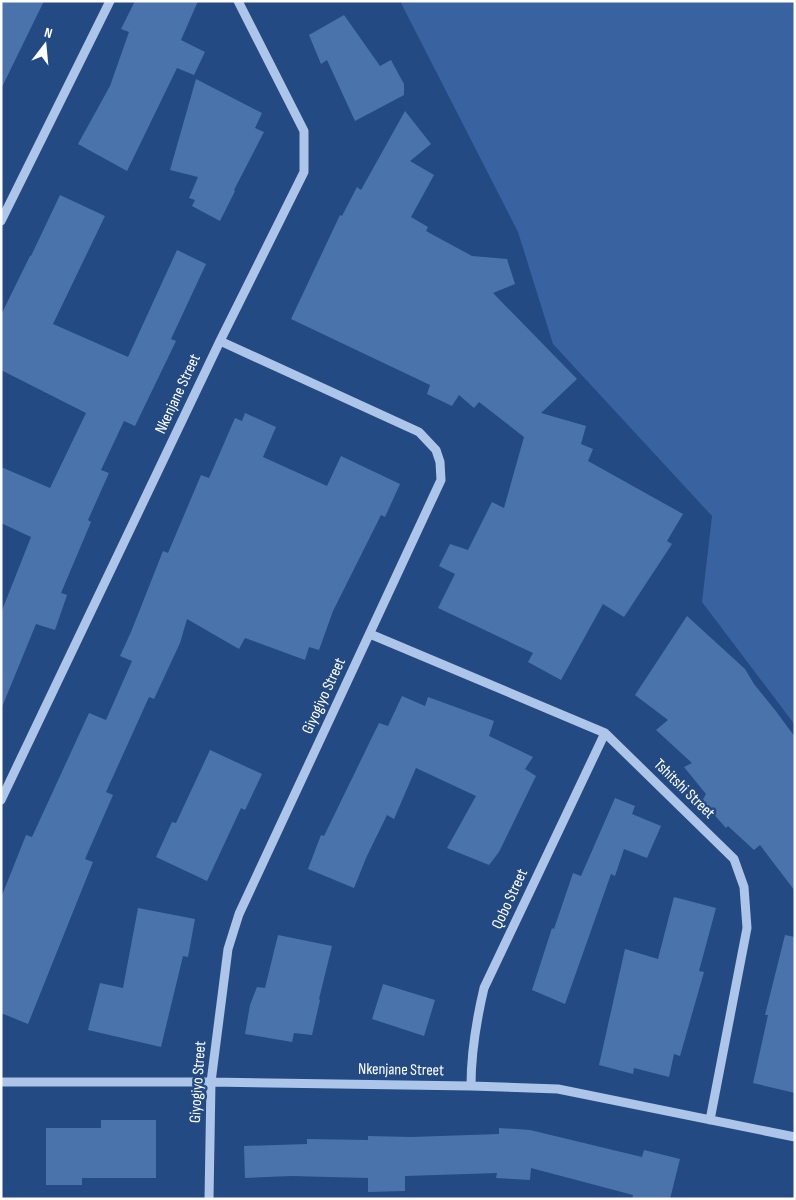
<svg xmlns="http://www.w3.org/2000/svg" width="796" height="1200" viewBox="0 0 796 1200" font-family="'Sofia Sans Condensed',sans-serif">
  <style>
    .green { fill: #3863a0 }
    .building { fill: #4b73ab }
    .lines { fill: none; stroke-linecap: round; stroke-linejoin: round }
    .minor { stroke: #acc5e8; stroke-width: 9 }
    .labels { text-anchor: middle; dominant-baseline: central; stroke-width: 5; stroke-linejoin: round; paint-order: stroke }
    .street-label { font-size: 16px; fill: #fff; stroke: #234a83 }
  </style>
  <rect width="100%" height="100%" fill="#234a83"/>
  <path class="green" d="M400 1H795V725L702 602 712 516 553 344 518 232Z"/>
  <path class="building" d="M1 1H44L1 89Z
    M135 1H198L181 40 205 52 194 75 177 68 127 171 78 144 110 86 129 32 121 29Z
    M344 15 380 66 391 60 404 84V95L355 121 327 60 321 64 309 35Z
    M196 79 262 113 255 128 264 132 234 190 235 191 220 221 192 206 195 200 189 198 198 177 170 170Z
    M405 111 431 144 410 161 434 175 411 217 428 227 426 231 472 256 507 259 515 284 493 293 577 379 541 413 586 426 581 444 593 449 588 461 683 514 667 541 672 544 624 617 603 604 561 680 528 662 533 653 438 608 455 574 439 566 450 544 468 550 492 502 504 508 524 437 479 402 474 408 459 395 452 406 427 394 430 385 291 319 340 215 342 216 357 187 361 190Z
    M60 195 105 216 53 324 128 357 177 250 206 264 171 339 176 341 135 426 124 421 101 470 109 473 88 520 91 522 61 593 67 595 55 630 36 624 2 707 1 613 31 537 1 523V467L50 488 86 413 1 370V315L30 256H31Z
    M245 413 276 427 263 457 327 486 341 456 400 484 385 517 381 515 333 611 319 650 309 647 305 660 245 638 239 649 187 619 180 643 154 699 149 697 106 792 113 795 85 859 93 862 28 1024 1 1013V898L26 835 32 837 89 713 106 720 132 661 120 656 131 632 163 551 168 553 201 475 209 478 235 418 242 421Z
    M687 616 745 669 754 684 775 710 795 737V891L760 845 754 850 728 826 726 828 702 801 706 794 684 767 692 763 656 730 668 720 635 695Z
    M402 696 425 706 428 697 494 721 489 736 533 757 525 769 536 776 499 852 489 865 447 848 476 796 416 768 394 819 387 815 366 858 354 888 308 869 321 835 324 836 379 723 388 726Z
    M210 750 262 774 246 808 245 810 241 808 207 881 156 857 172 822 176 823Z
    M615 798 635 806 632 814 661 826 647 858 624 849 615 876 611 874 565 1004 532 990 552 928 554 929 573 873 581 876Z
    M674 897 716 908 699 971 704 972 680 1056 674 1054 669 1077 634 1068 633 1074 599 1065 625 949 658 959Z
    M138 908 195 919 188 957 183 956 161 1047 88 1030 100 983 123 988Z
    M278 935 332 946 319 999 320 1000 312 1035 294 1033 292 1042 245 1034 250 1005 257 987 265 988Z
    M785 935 795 937V1093L753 1083 768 1015H765Z
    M383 984 435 1000 424 1036 372 1019Z
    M101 1120H156V1178H82V1185H46V1128H101Z
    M499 1128 530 1130 642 1157 644 1150 680 1159 670 1199H632L633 1195 531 1168 530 1180 496 1178 497 1173 405 1176V1191L368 1192V1178L291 1176 245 1178 244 1146 307 1144V1139L368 1140V1136L411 1137 499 1134Z"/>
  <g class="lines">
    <path class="minor" d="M1 221 110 1
      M370 634 605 733 734 859 744 887 747 928 710 1120
      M1 800 220 341 304 172V131L238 1
      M1 1082H211L471 1086 558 1089 795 1137
      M471 1086C471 1051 476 1022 484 988L605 733
      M209 1199 211 1082 228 949 239 914 441 480 440 462 436 450 419 432 220 341"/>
  </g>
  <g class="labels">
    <g class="street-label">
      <text transform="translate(178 394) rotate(-65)">Nkenjane Street</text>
      <text transform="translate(324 696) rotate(-65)">Giyogiyo Street</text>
      <text transform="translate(684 789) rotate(44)">Tshitshi Street</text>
      <text transform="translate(510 899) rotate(-65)">Qobo Street</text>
      <text transform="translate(401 1070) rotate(1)">Nkenjane Street</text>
      <text transform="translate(198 1082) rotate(-86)">Giyogiyo Street</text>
    </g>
  </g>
  <rect width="796" height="1200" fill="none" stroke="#ffffff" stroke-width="5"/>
  <g transform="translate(45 45) rotate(16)" stroke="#234a83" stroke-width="4" paint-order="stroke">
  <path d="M0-4L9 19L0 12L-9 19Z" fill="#ffffff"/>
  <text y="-8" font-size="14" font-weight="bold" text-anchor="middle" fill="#ffffff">N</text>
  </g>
</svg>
